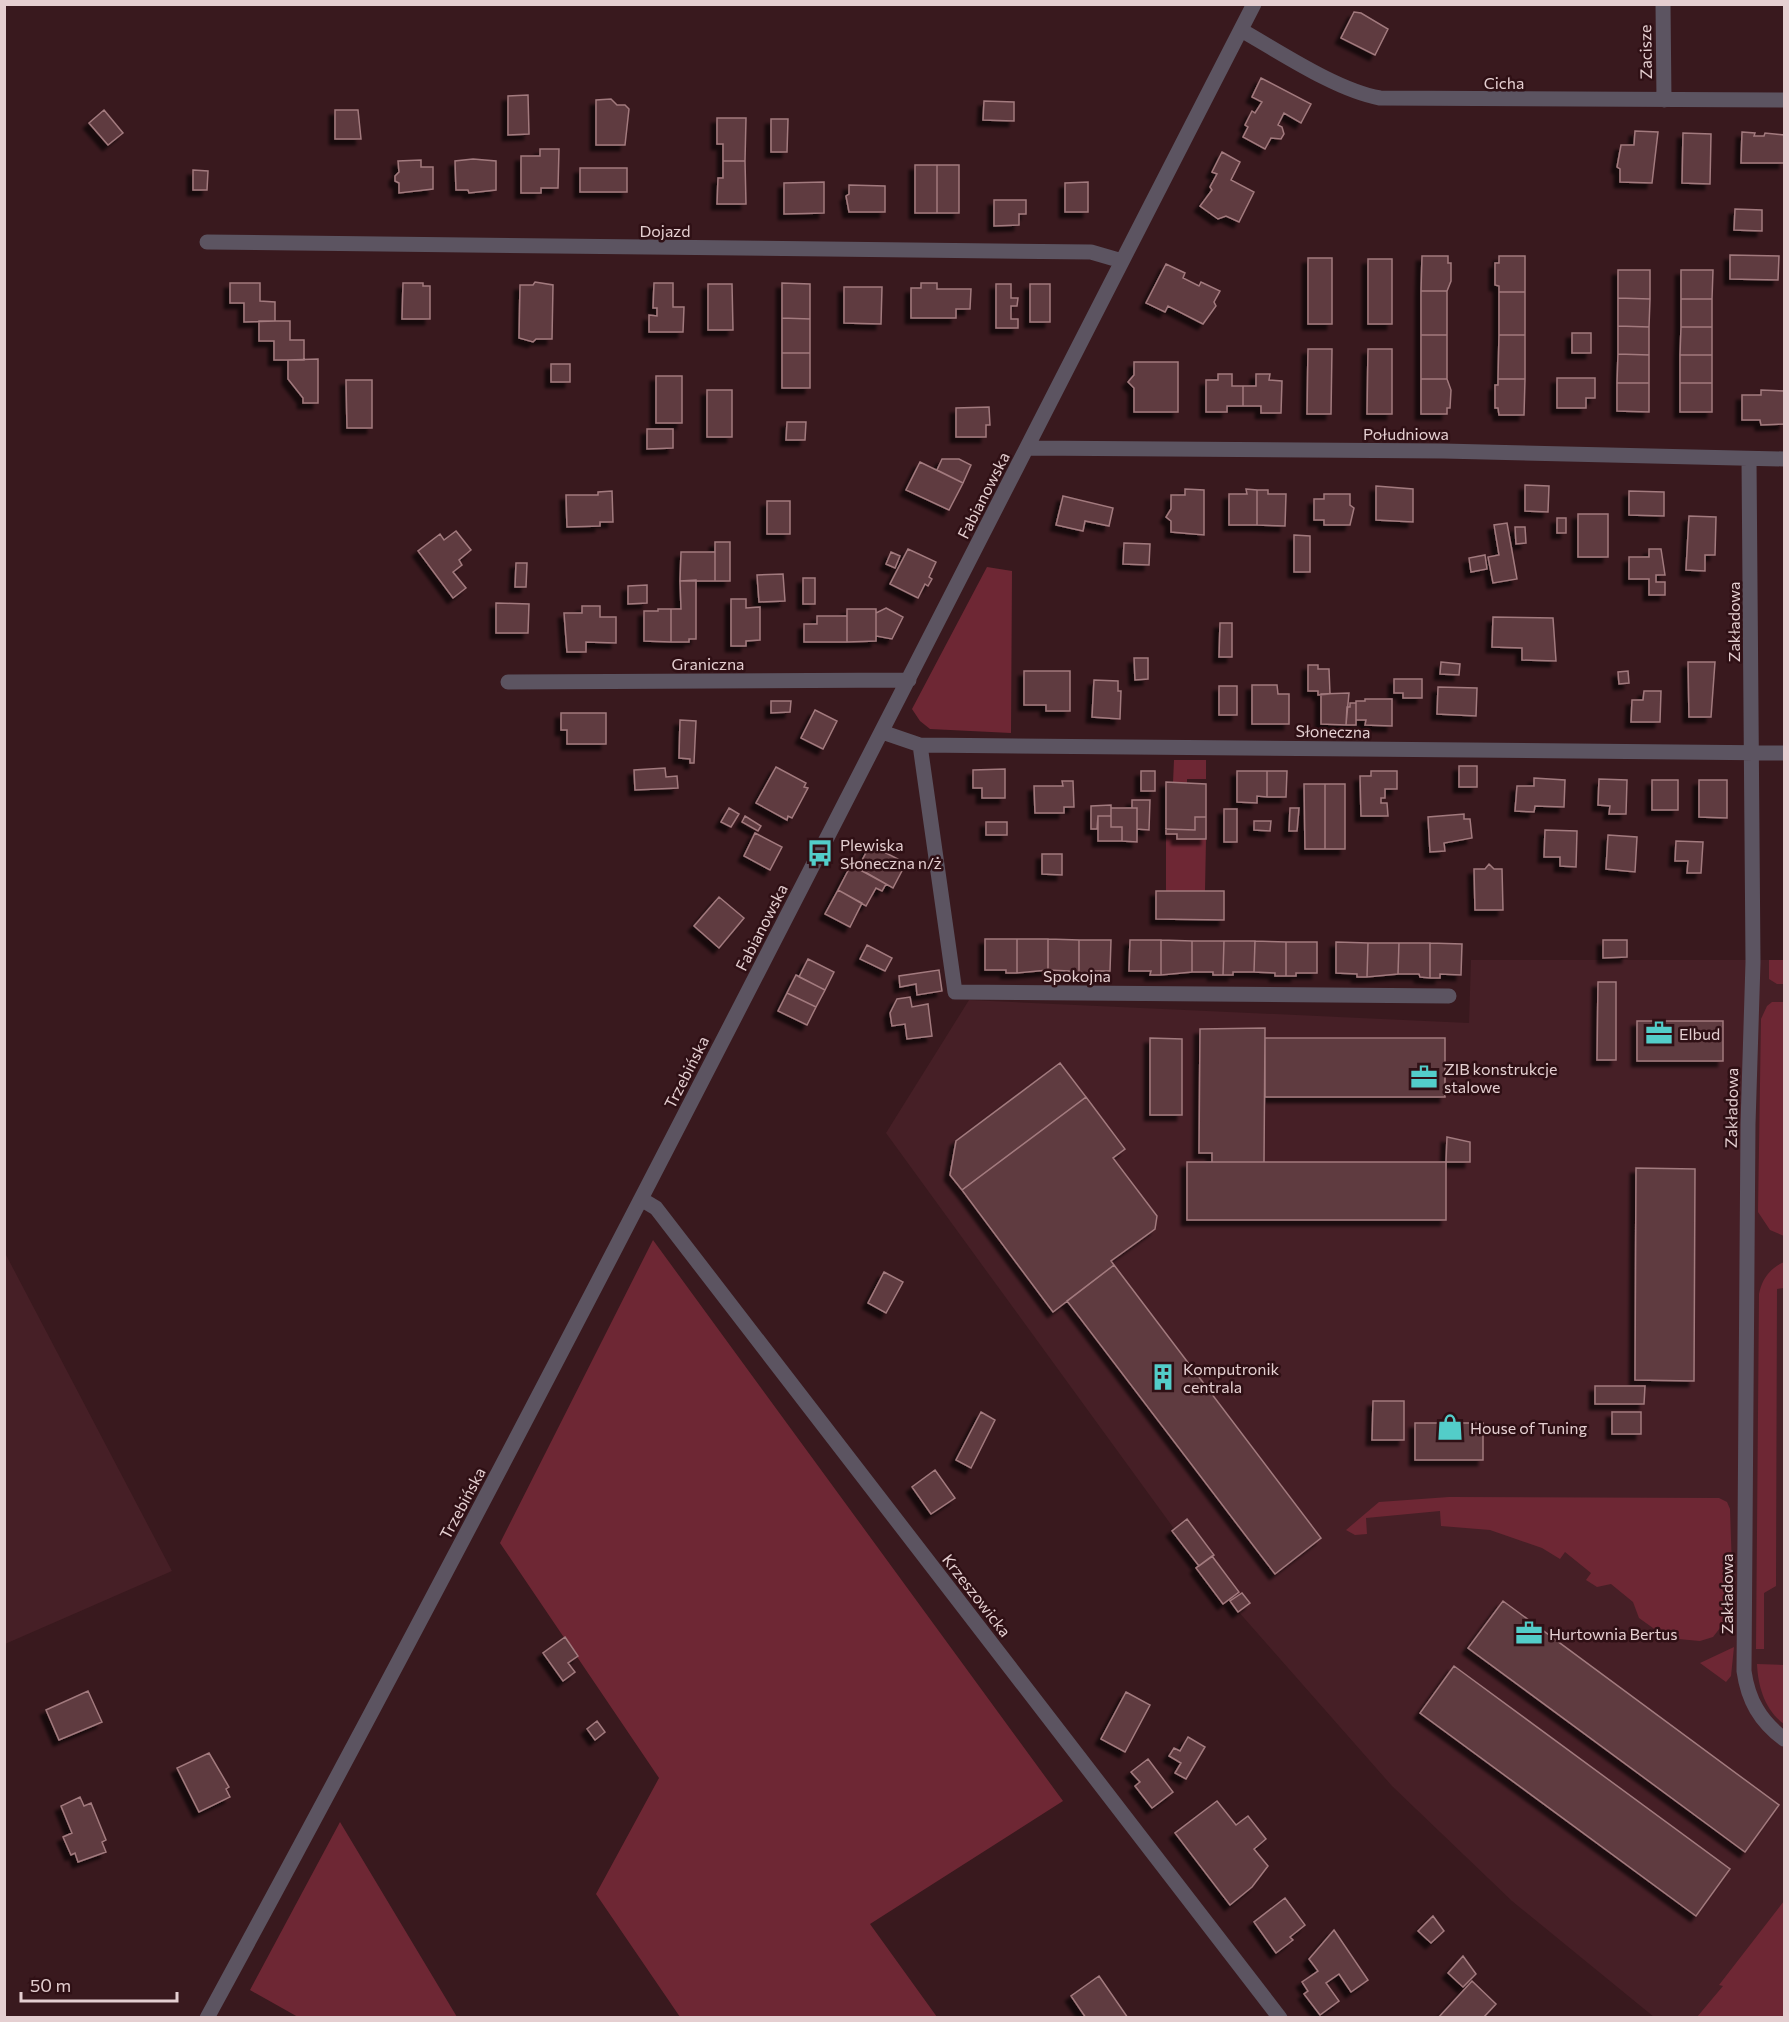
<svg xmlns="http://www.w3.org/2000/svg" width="1789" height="2022" viewBox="0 0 1789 2022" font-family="Commissioner,sans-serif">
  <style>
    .built { fill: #461f26 }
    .green { fill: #6e2734 }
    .building { fill: #5e3a3f; stroke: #a27a7e; stroke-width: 1.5; filter: url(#shadow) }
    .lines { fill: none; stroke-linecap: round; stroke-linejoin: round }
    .minor { stroke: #5c5461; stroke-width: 15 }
    .labels { text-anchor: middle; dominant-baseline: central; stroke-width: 5; stroke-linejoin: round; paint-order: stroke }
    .street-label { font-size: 16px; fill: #e5cfd1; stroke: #2f1015 }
    .poi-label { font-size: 16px; fill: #e5cfd1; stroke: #2f1015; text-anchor: start }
  </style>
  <defs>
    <filter id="shadow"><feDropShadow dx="-5.5" dy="5.5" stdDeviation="1.5" flood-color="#0009"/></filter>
  </defs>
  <rect width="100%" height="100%" fill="#39191e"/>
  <path class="built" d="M1471 960H1784V2017H1654L1512 1901 1392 1786 1215 1585 886 1133 969 1000 1469 1023Z
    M5 1253 172 1571 5 1644H4Z"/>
  <path class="green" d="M987 567 1012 571 1011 733 930 729 920 721 912 709Z
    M1174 760H1206V779H1187V783H1173Z
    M1166 834H1177V839H1206L1205 891H1166Z
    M1769 960H1784V984H1777L1769 979Z
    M1772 1002H1784V1236L1770 1230 1758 1212 1761 1019 1767 1006Z
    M653 1240 1063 1801 870 1924 937 2017H680L596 1894 659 1778 500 1543Z
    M1784 1262V1288L1777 1289 1776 1586 1764 1593V1649H1756L1759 1294C1762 1279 1770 1268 1784 1262Z
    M1449 1497 1719 1498 1727 1502 1730 1509 1733 1599 1727 1619 1713 1637 1700 1641 1667 1638 1639 1618 1633 1602 1611 1584 1597 1587 1586 1580 1591 1573 1565 1552 1560 1559 1542 1548 1490 1530 1441 1526 1440 1511 1366 1518 1367 1534 1355 1535 1346 1530 1379 1502Z
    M1734 1647 1731 1676 1726 1682 1700 1663Z
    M1757 1664 1784 1665V1724C1765 1710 1758 1687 1757 1664Z
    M340 1822 457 2017H298L250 1990Z
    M1784 1901V2017H1697L1723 1986 1719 1985Z"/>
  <path class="building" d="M1354 12 1361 13 1388 29 1375 55 1341 38Z
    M1261 78 1311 104 1301 123 1284 113 1278 125 1282 127 1284 134 1281 139 1271 138 1265 149 1243 137 1248 127 1245 125 1252 111 1255 113 1262 102 1252 97Z
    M528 95 529 134 508 135V96Z
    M611 99 617 105H625L629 109 625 145H596V100Z
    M984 101 1014 102V121L983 120Z
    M104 110 123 133 108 145 89 123Z
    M335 110H358L361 139H335Z
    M717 118H746L745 161H723V144H717Z
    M771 119H788L787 152H771Z
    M1635 131 1658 132 1652 183 1620 182V169L1617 167 1621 145H1634Z
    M1742 132 1755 133 1754 136H1764L1765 133 1784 135V163H1741Z
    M1683 133 1711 134 1710 184 1682 183Z
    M540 149H559L558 188H541V193H521V156H540Z
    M1222 152 1240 162 1231 180 1254 192 1239 222 1226 216 1218 219 1200 206 1212 190 1210 187 1217 174 1212 172Z
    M473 159 496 161V190L469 193 468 190H456L455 161Z
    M421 160V167H433V189L399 193V183L395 181V176L399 172 398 161Z
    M723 161H745L746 204H717L718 178H723Z
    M915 165H937V213H915Z
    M937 165H959V213H937Z
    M580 168H627V192H580Z
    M193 170 208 171 207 190H193Z
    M824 182V213L784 214V183Z
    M1088 182V212H1065V183Z
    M849 185 885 186V212H849L846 196 849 194Z
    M994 200H1026V214H1019V225L994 226Z
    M1735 209 1762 210V231L1734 230Z
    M1730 255 1779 256 1778 280 1730 279Z
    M1422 256H1448V263H1451V281L1447 291H1421Z
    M1499 256H1525V292H1499V286L1495 285V263H1499Z
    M1308 258H1332V324H1308Z
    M1368 259H1392V324H1368Z
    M1166 264 1185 273 1183 278 1199 286 1201 282 1220 291 1214 302 1216 306 1203 324 1168 306 1165 312 1146 303Z
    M1618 270H1650V299L1618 298Z
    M1681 270H1713L1712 299H1681Z
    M535 282 553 285 552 339H536L533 342 519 338 520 285H533Z
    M230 283H260V301L275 302V321L244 322V303H230Z
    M403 283H423V286H430V319H402Z
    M654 283H673V307H684L683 332H649V315L657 316V308H653Z
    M782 283 810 284V319L782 318Z
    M921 283H937V289H971L970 309H956V318H911V288H921Z
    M708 284H732L733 330H708Z
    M996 284H1011V298H1018L1017 306H1011V319H1018V328H996Z
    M1030 284H1050V322H1030Z
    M844 287H882L881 324 844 323Z
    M1421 291H1447V335H1421Z
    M1499 292H1525V335H1499Z
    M1618 298 1650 299 1649 327 1618 326Z
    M1681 299H1712V327H1681Z
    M782 318 810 319V353H782Z
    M259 321H290V340H304V360H274V341H259Z
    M1618 326 1649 327V355L1618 354Z
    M1681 327H1712V355H1680Z
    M1572 333H1591V353H1572Z
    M1421 335H1447V379H1421Z
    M1499 335H1525V379H1498Z
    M1308 349H1332L1331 414H1307Z
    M1368 349H1392V414H1367Z
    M782 353H810V388H782Z
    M1618 354 1649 355V383H1617Z
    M1680 355H1712V383H1680Z
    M318 359V403H303V398L288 379V360Z
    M1134 362H1178V412H1134V388L1128 382 1134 375Z
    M551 364H570V382H551Z
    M1218 374H1232V386H1243V406H1227V412H1206V380H1218Z
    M1256 374H1270L1269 380 1282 381 1281 413H1261V406H1243V386H1256Z
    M656 376H682V423H656Z
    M1557 378H1595V398H1586V408H1557Z
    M1421 379H1447L1451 390 1450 408H1447V414H1421Z
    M1498 379H1525L1524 415H1499L1498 408H1495V385H1498Z
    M346 380H372V428H347Z
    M1617 383H1649V412L1617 411Z
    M1680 383H1712V412H1680Z
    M707 390H732V437H707Z
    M1761 390 1784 391V424L1761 425 1760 420H1742V395H1761Z
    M989 407 990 425H986V437H956V408Z
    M787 422H806L805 440H786Z
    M647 429H673V448L647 449Z
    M942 459H959L971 465 963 483 937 470Z
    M920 462 963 483 949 510 906 490Z
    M1525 485 1549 486 1548 512 1525 511Z
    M1376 486 1413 489V522L1376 520Z
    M1185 489 1204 490V535L1171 532V521L1166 517 1171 509V495H1185Z
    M1246 489 1257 490V525H1229V494H1247Z
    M1257 490H1268V494H1286L1285 526 1257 525Z
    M612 491 613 522H600V526L567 527 566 495H598V492Z
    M1629 491 1664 492V516L1629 515Z
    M1324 494H1350V505L1354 508 1350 525H1324V520H1314V499H1324Z
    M1063 496 1113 508 1109 526 1085 521 1083 531 1056 525Z
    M767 501H790V534H767Z
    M1578 514H1608V557H1578Z
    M1689 516 1716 517 1715 555H1705V571L1686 570Z
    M1557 518H1566V533H1557Z
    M1507 523 1517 579 1493 583 1488 557 1499 555 1494 525Z
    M1515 527H1525L1526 543 1516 544Z
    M456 531 471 550 459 560 462 565 453 572 466 588 453 598 418 551 440 534 444 540Z
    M1294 535 1310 536V572H1294Z
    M715 542H730V581H715Z
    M1124 543 1150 544 1149 565 1123 564Z
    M908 549 936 562 929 577 932 579 928 586 925 584 918 598 890 584Z
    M1649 549H1661L1665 575H1656V582H1665V595H1649V579H1629V557H1649Z
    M681 552H715V581H680Z
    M891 552 900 556 895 568 886 564Z
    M1485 555 1487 569 1471 572 1469 558Z
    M516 563H527L526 587H515Z
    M783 574 785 601 759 602 757 575Z
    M803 578H815V604H803Z
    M696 580V639H689V642H671V609H681L680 581Z
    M647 585V603L628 604V586Z
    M731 599H746V608L760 607V640L746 641V646H731Z
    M496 603 529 604 528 633H496Z
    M582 606H600V617H616V643L586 642V652H567L564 613H582Z
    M886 608 903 617 892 639 876 636V613Z
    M658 609H671V642L644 641V611H658Z
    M847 609H876V641L847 642Z
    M817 616H847V642H804V624H817Z
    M1493 617 1553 618 1556 661 1522 660V648L1492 647Z
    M1220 623H1232V657H1219Z
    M1134 658H1148V679L1135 680Z
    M1441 662 1460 664 1459 675 1440 674Z
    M1688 662H1715L1711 717H1689Z
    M1308 665H1318V669H1329L1330 694 1318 695V691H1308Z
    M1024 671H1070V711H1046V705H1024Z
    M1628 671 1629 683 1619 684 1618 672Z
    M1394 679H1422V698H1403V693H1394Z
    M1094 680 1118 681V691H1121L1120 719 1092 717Z
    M1252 685H1277L1278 694H1289V724H1252Z
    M1219 686H1237V715H1219Z
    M1438 687 1477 688 1476 716 1437 714Z
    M1644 691H1661L1660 722H1631L1632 700H1643Z
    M1349 693 1346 725 1321 724V694Z
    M1365 699H1392V726L1365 725 1366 720H1356V701H1365Z
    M771 701H791L790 712 771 713Z
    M1350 703H1356V725H1346L1347 707H1350Z
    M815 710 837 721 823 749 801 738Z
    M561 713H606V744H567V730H561Z
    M680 720 696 721 694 763H690V759L679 758Z
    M1459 766H1477V787H1459Z
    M776 767 806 783 804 787 808 788 792 818 788 816 787 820 756 803Z
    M665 768 666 777 677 776 678 788 635 790 634 770Z
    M1005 769V798H982V788H973V770Z
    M1141 771H1155V791H1141Z
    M1237 771H1267V797L1257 796V803L1237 802Z
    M1267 771H1287L1286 797H1267Z
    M1371 771H1397V789H1385V798H1381V803H1387L1388 816H1361L1360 776H1371Z
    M1534 778 1565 780 1564 807 1535 806 1534 812 1515 811 1517 786H1534Z
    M1599 779 1627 780 1626 814H1609L1610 806 1598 805Z
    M1652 780H1678V810H1652Z
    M1699 780H1727V818L1699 817Z
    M1062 781H1073L1074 807H1064V813H1035L1034 786H1063Z
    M1166 782 1206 784V817H1195V830L1166 829Z
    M1304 784H1325V849H1305Z
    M1325 784H1345V849H1325Z
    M1132 800H1150L1149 830 1137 829V808H1132Z
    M1111 805V816H1098L1097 829H1091V806Z
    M729 808 739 814 731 827 721 822Z
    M1111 808H1137V842L1122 841V827H1111Z
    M1290 808H1299L1297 831H1289Z
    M1224 809H1237V842H1224Z
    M1464 814V819H1470L1472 838 1444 843 1445 851 1430 852 1428 817Z
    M745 816 761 826 758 831 742 822Z
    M1098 816H1111V827H1122V841H1098Z
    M1195 817H1206V839H1177V834H1166V829L1195 830Z
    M1254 821H1271L1270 831 1254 830Z
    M986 822H1007V835H986Z
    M1545 830 1577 831 1576 867 1560 866V857H1544Z
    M755 833 782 847 770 870 744 856Z
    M1608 835 1637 837 1635 872 1606 869Z
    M1676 841 1703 842 1701 873H1687L1688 861H1675Z
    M870 845 906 863 893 888 858 868Z
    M1042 854H1062V875L1042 874Z
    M1489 864 1494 869H1502L1503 910H1475L1474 869H1485Z
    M851 865 886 884 882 891 876 888 866 906 838 890Z
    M838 890 862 903 850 927 825 914Z
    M1156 891H1224V920L1156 919Z
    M719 897 744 918 719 948 694 926Z
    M985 939H1017V973H1006V970H985Z
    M1017 939H1048V970L1017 973Z
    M1048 939 1079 940V974H1069V971L1048 970Z
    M1079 940H1111L1110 971H1089V974H1079Z
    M1130 940H1161V975H1150L1151 971H1129Z
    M1161 940 1192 941V972L1161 975Z
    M1603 940H1627V957L1603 958Z
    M1192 941H1224L1223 975H1213V972H1192Z
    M1224 941H1255L1254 972H1233V975H1223Z
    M1255 941 1286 942V976H1275V973L1254 972Z
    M1286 942H1317V973H1296V976H1286Z
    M1336 942 1368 943 1367 977H1357V974L1336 973Z
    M1368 943H1399L1398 974 1367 977Z
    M1399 943H1430V978L1420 977 1419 974H1398Z
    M1430 943 1462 944 1461 975 1440 974V978H1430Z
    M867 945 892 958 885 971 860 959Z
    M808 959 834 972 825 990 799 977Z
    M939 970 942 991 917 995 916 984 900 987 899 976Z
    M796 975 825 990 816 1007 787 993Z
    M1598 982H1616V1060H1597Z
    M787 993 816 1007 807 1025 778 1011Z
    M910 997 912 1007 928 1004 932 1036 907 1039 905 1024 892 1026 890 1013 897 999Z
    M1637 1021H1723V1061H1637Z
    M1265 1028 1264 1162H1212V1153H1199L1200 1029Z
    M1150 1038 1182 1039V1115H1150Z
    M1265 1038H1445V1097H1265Z
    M1060 1063 1086 1097 962 1190 950 1175 956 1141Z
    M1086 1097 1125 1149 1113 1158 1157 1216 1155 1229 1111 1261 1114 1265 1053 1312 962 1190Z
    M1447 1137 1470 1142V1162H1446Z
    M1187 1162H1446V1220H1187Z
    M1636 1168 1695 1169 1694 1381 1635 1380Z
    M1114 1265 1321 1538 1275 1574 1067 1301Z
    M884 1272 903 1282 886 1313 868 1303Z
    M1595 1386H1645L1644 1404H1595Z
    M1373 1401H1404V1440H1372Z
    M981 1412 995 1420 971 1468 956 1460Z
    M1612 1412H1641V1434H1612Z
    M1415 1423H1483V1460H1415Z
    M935 1470 955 1498 931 1514 912 1487Z
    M1187 1519 1214 1555 1199 1566 1172 1531Z
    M1212 1556 1239 1592 1223 1604 1196 1568Z
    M1242 1593 1250 1603 1238 1612 1230 1601Z
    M1503 1601 1779 1805 1745 1852 1468 1648Z
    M565 1637 578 1656 568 1663 575 1672 563 1681 543 1653Z
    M1454 1666 1730 1869 1696 1916 1420 1713Z
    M88 1691 102 1722 59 1740 46 1710Z
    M1126 1692 1150 1705 1125 1752 1101 1739Z
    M597 1721 605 1732 595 1740 587 1729Z
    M1188 1737 1205 1747 1186 1779 1175 1773 1181 1763 1169 1756 1174 1748 1180 1751Z
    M209 1753 229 1787 226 1789 230 1797 199 1812 177 1768Z
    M1148 1759 1173 1792 1152 1808 1135 1786 1140 1782 1131 1772Z
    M80 1797 84 1806 91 1803 106 1840 102 1842 106 1852 78 1862 75 1853 71 1855 63 1837 72 1833 61 1806Z
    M1217 1801 1236 1825 1248 1816 1266 1839 1254 1849 1268 1866 1252 1887 1230 1905 1175 1833Z
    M1285 1898 1305 1925 1290 1937 1293 1940 1276 1953 1254 1922Z
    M1433 1916 1444 1931 1431 1943 1418 1931Z
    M1334 1930 1368 1980 1351 1992 1339 1974 1326 1983 1339 2001 1320 2015 1304 1994 1308 1991 1302 1982 1318 1971 1309 1959Z
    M1463 1956 1476 1974 1463 1987 1448 1973Z
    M1099 1976 1128 2018H1086L1071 1996Z
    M1472 1981 1496 2004 1483 2018H1438Z"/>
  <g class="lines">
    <path class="minor" d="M1663 4 1664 100
      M1241 30C1280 52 1336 90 1380 98L1784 100
      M207 242 1091 252 1122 261
      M1027 448 1443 451 1784 459
      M1749 459 1753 962 1748 1124 1744 1671C1748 1700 1760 1721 1784 1739
      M508 682 909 680
      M882 732 920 745 1784 753
      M920 745 955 992 1449 996
      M641 1199 656 1208 1280 2018
      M207 2018C569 1353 908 677 1254 4"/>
  </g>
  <defs>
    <symbol id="bus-bare" viewBox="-9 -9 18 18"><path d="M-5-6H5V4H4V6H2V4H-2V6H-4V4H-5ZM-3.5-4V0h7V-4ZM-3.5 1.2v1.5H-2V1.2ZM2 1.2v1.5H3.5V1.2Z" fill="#53cdc9" stroke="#2f1015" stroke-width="2.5" paint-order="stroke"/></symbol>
    <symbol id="office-bare" viewBox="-9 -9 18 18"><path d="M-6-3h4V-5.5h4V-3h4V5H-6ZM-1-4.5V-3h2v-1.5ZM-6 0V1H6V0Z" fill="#53cdc9" stroke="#2f1015" stroke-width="2.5" paint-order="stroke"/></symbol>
    <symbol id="building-bare" viewBox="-9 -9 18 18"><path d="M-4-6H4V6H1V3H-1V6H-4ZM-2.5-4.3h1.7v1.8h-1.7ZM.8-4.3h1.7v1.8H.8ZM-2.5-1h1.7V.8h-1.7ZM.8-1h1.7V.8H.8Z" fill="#53cdc9" stroke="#2f1015" stroke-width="2.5" paint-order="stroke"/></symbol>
    <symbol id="shop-bare" viewBox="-9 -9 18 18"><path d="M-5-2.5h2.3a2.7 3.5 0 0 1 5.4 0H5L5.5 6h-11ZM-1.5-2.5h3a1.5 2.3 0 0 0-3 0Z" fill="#53cdc9" stroke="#2f1015" stroke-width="2.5" paint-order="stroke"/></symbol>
  </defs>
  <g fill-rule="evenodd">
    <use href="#bus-bare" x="801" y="834" width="38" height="38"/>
    <use href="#office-bare" x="1640" y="1014" width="38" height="38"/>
    <use href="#office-bare" x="1405" y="1058" width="38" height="38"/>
    <use href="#building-bare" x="1144" y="1358" width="38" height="38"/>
    <use href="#shop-bare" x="1431" y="1408" width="38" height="38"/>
    <use href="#office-bare" x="1510" y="1614" width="38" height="38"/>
  </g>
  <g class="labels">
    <g class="street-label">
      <text transform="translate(1645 52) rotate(-91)">Zacisze</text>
      <text x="1504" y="82">Cicha</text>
      <text x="665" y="230">Dojazd</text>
      <text x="1406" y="433">Południowa</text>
      <text transform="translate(983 495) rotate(-63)">Fabianowska</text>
      <text transform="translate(1733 622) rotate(-90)">Zakładowa</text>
      <text x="708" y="663">Graniczna</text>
      <text transform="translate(1333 731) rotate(1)">Słoneczna</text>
      <text transform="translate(761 927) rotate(-63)">Fabianowska</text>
      <text x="1077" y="975">Spokojna</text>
      <text transform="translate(686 1072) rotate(-63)">Trzebińska</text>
      <text transform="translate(1731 1108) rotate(-89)">Zakładowa</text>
      <text transform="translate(462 1503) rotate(-62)">Trzebińska</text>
      <text transform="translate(1726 1594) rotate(-90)">Zakładowa</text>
      <text transform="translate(977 1595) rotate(52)">Krzeszowicka</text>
    </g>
    <g class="poi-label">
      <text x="840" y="844">Plewiska<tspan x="840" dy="18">Słoneczna n/ż</tspan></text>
      <text x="1679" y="1033">Elbud</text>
      <text x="1444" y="1068">ZIB konstrukcje<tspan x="1444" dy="18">stalowe</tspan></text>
      <text x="1183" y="1368">Komputronik<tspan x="1183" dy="18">centrala</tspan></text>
      <text x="1470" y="1427">House of Tuning</text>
      <text x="1549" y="1633">Hurtownia Bertus</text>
    </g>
  </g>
  <rect width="1789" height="2022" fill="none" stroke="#e5cfd1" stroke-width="12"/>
  <path d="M21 1992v9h156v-9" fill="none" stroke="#e5cfd1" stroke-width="3"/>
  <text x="30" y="1992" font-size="18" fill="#e5cfd1" stroke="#2f1015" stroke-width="4.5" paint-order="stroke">50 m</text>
</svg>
